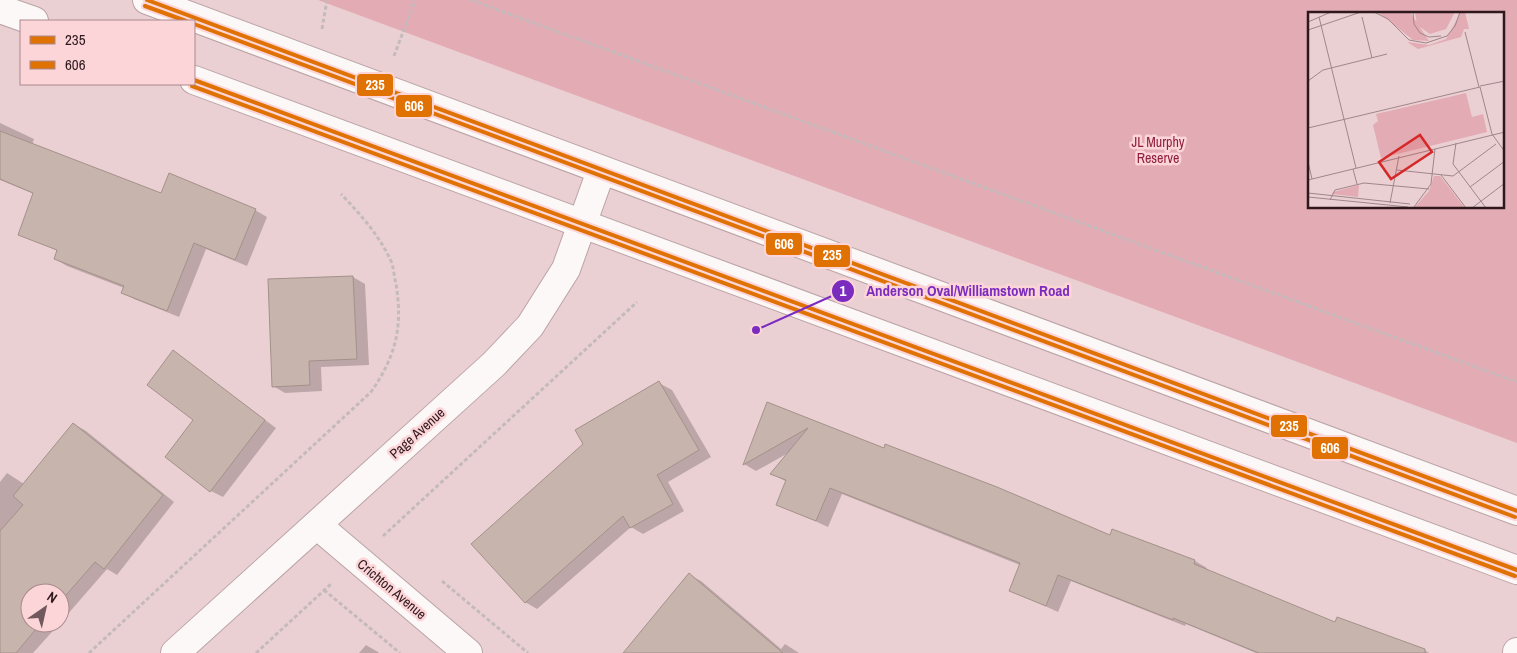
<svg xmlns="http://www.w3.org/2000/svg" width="1517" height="653" viewBox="0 0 1517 653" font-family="'Archivo Narrow',sans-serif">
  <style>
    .green { fill: #e3abb3; fill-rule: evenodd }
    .shadow { fill: #0003 }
    .building { fill: #c7b4ad; stroke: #a4918a }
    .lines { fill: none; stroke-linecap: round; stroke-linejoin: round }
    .minor-casing { stroke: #baa3a5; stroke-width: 30 }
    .tertiary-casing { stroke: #baa3a5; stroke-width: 30 }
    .primary-casing { stroke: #baa3a5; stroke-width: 30 }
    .path { stroke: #c4babb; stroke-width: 3; stroke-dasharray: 4 2.5; stroke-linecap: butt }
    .minor { stroke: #fcf8f8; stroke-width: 28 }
    .tertiary { stroke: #fcf8f8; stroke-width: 28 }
    .primary { stroke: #fcf8f8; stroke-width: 28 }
    .bus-1-casing { stroke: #fcd5d9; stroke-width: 8 }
    .bus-2-casing { stroke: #fcd5d9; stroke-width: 8 }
    .bus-1 { stroke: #e07204; stroke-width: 4 }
    .bus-2 { stroke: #e07204; stroke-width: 4 }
    .labels { text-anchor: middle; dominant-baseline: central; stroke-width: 5; stroke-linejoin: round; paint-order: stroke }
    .park-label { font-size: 14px; fill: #901f3e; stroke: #fcd5d9 }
    .street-label { font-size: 14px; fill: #2f181c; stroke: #fcd5d9 }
    .inset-road { fill: none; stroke: #a0868a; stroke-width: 1 }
    .view { fill: #d62828; fill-opacity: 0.15; stroke: #d62828; stroke-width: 2.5 }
    .inset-edge { fill: none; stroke: #2f181c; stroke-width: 2.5 }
    .leader { fill: none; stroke: #7b2cbf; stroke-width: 2 }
    .callout-dot { fill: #7b2cbf; stroke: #fcd5d9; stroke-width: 2 }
    .mark-label { font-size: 15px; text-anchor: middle; font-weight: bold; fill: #fff }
    .callout-label { font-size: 15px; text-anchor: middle; font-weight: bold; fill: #7b2cbf; stroke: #fcd5d9; stroke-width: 5; stroke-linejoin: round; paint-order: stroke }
    .line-badge { stroke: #fcd5d9; stroke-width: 2 }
    .badge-label { font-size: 14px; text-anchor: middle; font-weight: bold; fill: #fff }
  </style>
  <rect width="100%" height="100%" fill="#ebd0d3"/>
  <path class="green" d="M318 0H1517V443L326 3ZM1310 14H1503V208H1310Z"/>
  <path class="shadow" d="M0 123 34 139 32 145 162 195 255 210 267 217 247 266 206 249 179 317 134 299 122 292 124 288 67 266 55 259 58 251 19 234 34 194 0 180Z
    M353 277 365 284 369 365 321 367 322 391 285 393 273 386Z
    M173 352 276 428 223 497 211 491 195 420Z
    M659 383 672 390 711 457 668 482 684 511 643 534 631 527 537 609 525 602Z
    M767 404 1111 537 1113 530 1195 561 1207 568 1206 571 1336 624 1422 648 1429 653H1256L1186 624 1185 626 1071 581 1058 612 1010 590 1020 565 842 494 828 527 778 504 787 482 772 474 790 452 756 471 744 464Z
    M74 424 86 431 174 502 117 575 107 569 60 623V593H30V623H60L33 653H0V482L7 473 24 484Z
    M689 575 701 581 781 649 785 644 799 653H635Z
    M366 645 378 652 379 653H359Z"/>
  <path class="building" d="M0 131 161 193 169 173 256 209 235 260 194 243 167 311 121 293 124 286 54 259 57 250 18 235 33 193 0 179Z
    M353 276 357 359 309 361 310 385 272 387 268 279Z
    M173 350 265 420 210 492 165 457 193 420 147 385Z
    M659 381 699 450 657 475 673 504 630 528 623 516 525 603 471 544 583 444 575 430Z
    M767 402 884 448 885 444 997 487 1110 535 1112 529 1195 560 1194 564 1335 622 1337 617 1425 649V653H1259L1173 618V620L1058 575 1046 606 1009 591 1020 563 830 488 816 521 776 505 786 480 770 474 808 428 743 465Z
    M73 423 163 495 104 569 95 562 60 602V593H30V623H41L16 653H0V531L23 505 13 496Z
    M689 573 724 603 783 653H623Z"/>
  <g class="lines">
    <defs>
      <path id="minor" d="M317 525 468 653
        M175 653 494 364 530 326 566 269 601 171"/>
      <path id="tertiary" d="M1517 653V652"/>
      <path id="primary" d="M147 0 1517 511
        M0 9 34 21
        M194 80 1517 570"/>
    </defs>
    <use href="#minor" class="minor-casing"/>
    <use href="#tertiary" class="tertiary-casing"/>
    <use href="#primary" class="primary-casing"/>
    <path class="path" d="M471 0 1517 382
      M322 29 327 0
      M394 56 415 0
      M383 536 637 302
      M442 581 528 653
      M324 590 400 653
      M89 653 371 392C396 356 403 327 396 284 394 277 394 268 391 261 379 235 361 215 341 194
      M256 653 331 584"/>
    <use href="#minor" class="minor"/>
    <use href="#tertiary" class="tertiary"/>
    <use href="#primary" class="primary"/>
    <defs>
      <path id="bus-1" d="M147 0 1517 511
        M194 80 1517 570"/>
      <path id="bus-2" d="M145 6 186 21
        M194 24 1515 517
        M192 86 1515 576"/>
    </defs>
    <use href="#bus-1" class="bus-1-casing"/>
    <use href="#bus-2" class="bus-2-casing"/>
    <use href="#bus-1" class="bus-1"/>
    <use href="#bus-2" class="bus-2"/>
  </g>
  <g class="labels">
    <g class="park-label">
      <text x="1158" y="142">JL Murphy<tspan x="1158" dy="16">Reserve</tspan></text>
    </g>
    <g class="street-label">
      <text transform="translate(417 433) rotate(-42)">Page Avenue</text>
      <text transform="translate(392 589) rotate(40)">Crichton Avenue</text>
    </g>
  </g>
  <g transform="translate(1308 12)">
    <rect width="196" height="196" fill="#ebd0d3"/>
    <path d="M70 0H102L121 29 105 28ZM107 0H147L138 17 122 22 109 13ZM153 0H157L161 17H156L153 25 110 37 99 30 121 33 138 27ZM158 81 164 105 175 102 179 120 73 146 65 113 70 109 68 102ZM126 164H132L157 196H106L121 179ZM51 173 50 185 24 182 25 180Z" fill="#e3abb3"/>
    <path class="inset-road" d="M66 0 80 7 101 28 118 31 139 24 147 14 152 0M105 0 106 12 112 21 121 25 133 24M11 5 48 156M54 5 64 46M0 10 23 0M0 18 53 0M157 20 171 75M0 69 15 58 79 42M172 74 197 69M0 116 172 75 184 122 197 140M148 131 145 152 178 196M0 150 4 167M45 157 49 172M89 158 145 164 188 132M133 163 158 196M0 168 197 120M162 175 197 149M0 181 102 192M0 185 100 195M22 188 27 178 56 171 121 177M82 191 91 144M106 195 123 172 127 137M164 196 197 171"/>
    <path class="view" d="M112 123 124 140 83 167 71 150Z"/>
    <rect width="196" height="196" class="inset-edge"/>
  </g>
  <path class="leader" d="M756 330L843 291"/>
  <g class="callout-dot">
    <circle cx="756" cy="330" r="5"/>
    <circle cx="843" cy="291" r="12"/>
  </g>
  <g class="mark-label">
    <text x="843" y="296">1</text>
  </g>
  <g class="callout-label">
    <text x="968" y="296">Anderson Oval/Williamstown Road</text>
  </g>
  <g class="line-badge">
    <rect x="356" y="73" width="38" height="24" rx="5" fill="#e07204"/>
    <rect x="395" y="94" width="38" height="24" rx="5" fill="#e07204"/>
    <rect x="765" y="232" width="38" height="24" rx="5" fill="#e07204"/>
    <rect x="813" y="244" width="38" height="24" rx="5" fill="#e07204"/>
    <rect x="1270" y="414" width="38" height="24" rx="5" fill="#e07204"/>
    <rect x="1311" y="436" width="38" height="24" rx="5" fill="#e07204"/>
  </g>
  <g class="badge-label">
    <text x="375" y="90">235</text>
    <text x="414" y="111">606</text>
    <text x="784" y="249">606</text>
    <text x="832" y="260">235</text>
    <text x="1289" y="431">235</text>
    <text x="1330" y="453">606</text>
  </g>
  <rect x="20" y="20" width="175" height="65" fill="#fcd5d9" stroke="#aa898d"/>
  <rect x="30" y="36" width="25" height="8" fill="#e07204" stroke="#aa898d"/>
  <text x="65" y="45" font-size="15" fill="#2f181c">235</text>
  <rect x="30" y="61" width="25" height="8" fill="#e07204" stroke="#aa898d"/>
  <text x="65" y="70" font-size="15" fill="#2f181c">606</text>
  <g transform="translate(45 608) rotate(34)"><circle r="24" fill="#fcd5d9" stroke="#aa898d"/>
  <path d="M0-4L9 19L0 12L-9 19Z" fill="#71585c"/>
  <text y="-8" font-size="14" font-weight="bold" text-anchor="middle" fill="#2f181c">N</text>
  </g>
</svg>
